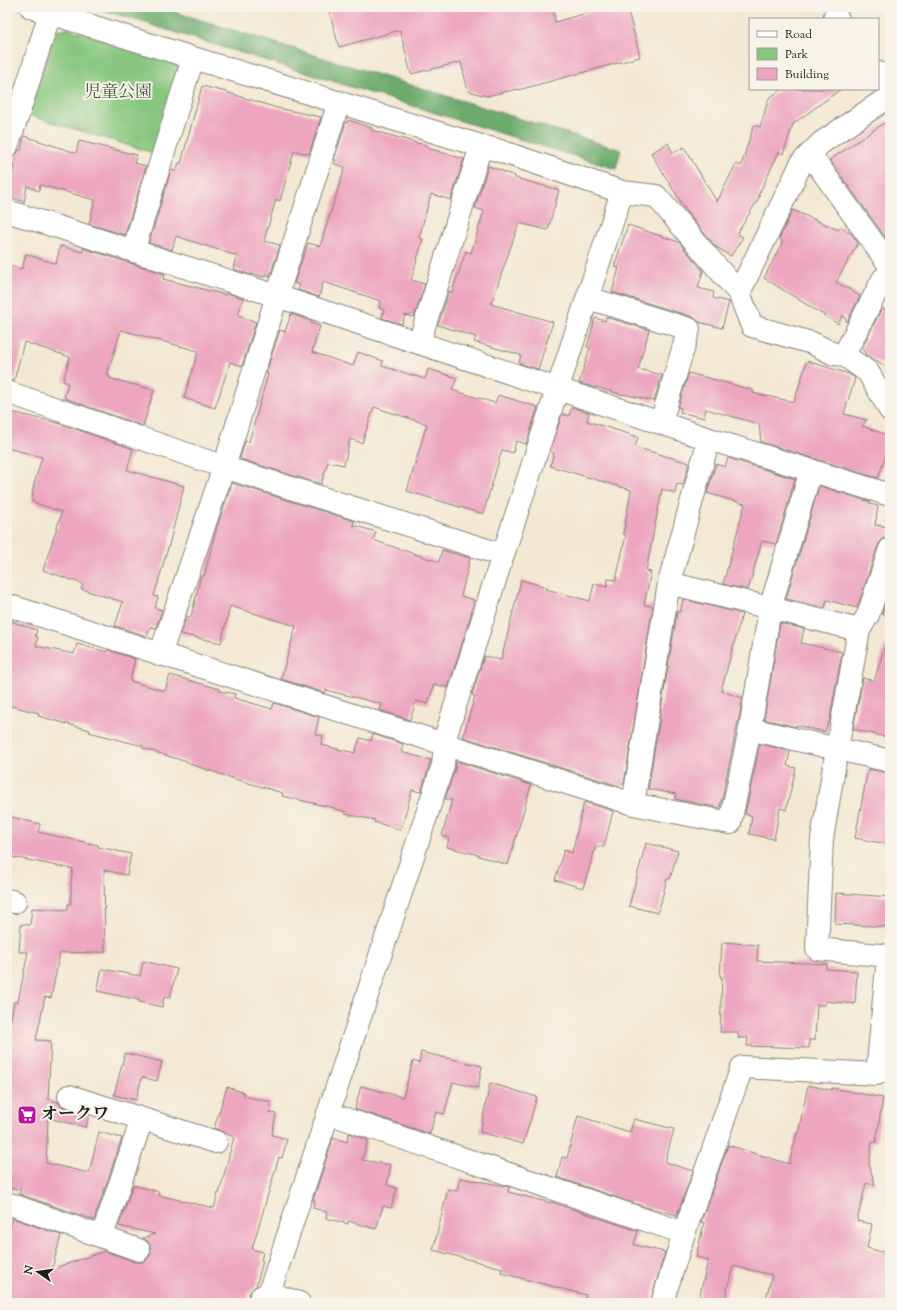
<svg xmlns="http://www.w3.org/2000/svg" width="897" height="1310" viewBox="0 0 897 1310" font-family="'Sorts Mill Goudy','Noto Serif JP',serif">
  <style>
    .green { fill: #86c67e; stroke: #51714d }
    .forest { fill: #6cab6d; stroke: #446444 }
    .building { fill: #eda5c0 }
    .lines { fill: none; stroke-linecap: round; stroke-linejoin: round }
    .minor-casing { stroke: #888278; stroke-width: 24 }
    .minor { stroke: #fff; stroke-width: 22 }
    .labels { text-anchor: middle; dominant-baseline: central; stroke-width: 4; stroke-linejoin: round; paint-order: stroke }
    .park-label { font-size: 17px; fill: #41583e; stroke: #f7f3e8 }
    .poi-label { font-size: 17px; font-weight: bold; fill: #1c1c1c; stroke: #f7f3e8; text-anchor: start }
  </style>
  <rect width="100%" height="100%" fill="#f7f3e8"/>
  <filter id="ink" filterUnits="userSpaceOnUse"><feTurbulence type="fractalNoise" baseFrequency=".025" numOctaves="2"/><feDisplacementMap in="SourceGraphic" scale="8" xChannelSelector="R" yChannelSelector="G"/><feConvolveMatrix kernelMatrix="1 2 1 2 8 2 1 2 1" color-interpolation-filters="sRGB"/></filter>
  <filter id="wash" filterUnits="userSpaceOnUse"><feTurbulence type="fractalNoise" baseFrequency=".012" numOctaves="4" result="noise"/><feDisplacementMap in="SourceGraphic" scale="16" xChannelSelector="R" yChannelSelector="G"/><feGaussianBlur stdDeviation="0.9" result="paint"/><feColorMatrix in="noise" values="0 0 0 0 0 0 0 0 0 0 0 0 0 0 0 0 0 1.4 0 .05"/><feComposite in="paint" operator="in"/></filter>
  <g filter="url(#wash)">
    <rect width="100%" height="100%" fill="#f3e8d3"/>
    <path class="green" d="M65 28 174 60 180 70 157 154 28 115 55 32Z"/>
    <path class="forest" d="M93 7H159L621 150 616 169Z"/>
    <g id="blocks">
      <path class="building" d="M328 7H553L555 22 608 7H627L640 57 518 90V89L487 96 468 91 461 62 411 74 400 30 339 47Z
        M202 86 226 92 277 108 321 117 309 154 294 151 280 201 276 199 264 241 280 245 270 276 265 274 264 277 251 274V275L234 269 237 256 176 236 172 250 149 243 171 170 176 171 179 163H181Z
        M782 89H841L793 124 783 154 779 152 758 196H760L737 234 743 237 731 256 716 247 688 214 651 153 668 143 673 153 684 147 717 202 736 164 741 166 754 125 760 127 769 98Z
        M890 119V244L830 160Z
        M348 120 372 128 371 130 428 146 427 148 464 159 451 200 431 194 419 238 423 239 411 280 425 284 414 317 405 315 402 324 382 318 384 310 379 308 381 301 323 282 319 297 298 290 300 285 294 283 308 243 320 246 345 167 334 164 336 160H334L346 122 347 123Z
        M24 136 76 153 79 141 137 155 134 163 146 166 125 235 89 224 95 200 40 185 39 191 27 186 24 202 7 196 16 155 19 150H21Z
        M488 166 503 171V172L515 176V178L559 190 548 230 519 223 491 304 553 322 538 369 519 363 521 355 474 342 476 337 438 325 449 291 452 292 466 251 471 253 484 211 475 208Z
        M793 210 838 230 840 227 852 234 858 243 836 282 854 292V293L860 296 847 322 843 315 838 324 764 278 782 243 780 237Z
        M628 225 679 242 703 271 698 288 714 292 713 298 729 302 722 328 699 322 693 317 612 292 619 268 614 267Z
        M60 246 83 252V248L165 274 163 279 226 295 227 293 243 298 238 315 256 322 242 366 230 362 215 408 184 398 198 351 121 330 107 375 110 376 109 378 154 390 143 426 64 398 68 383 63 381 70 357 24 342 14 381 7 380V265L22 269 26 254 56 264Z
        M882 308 890 313V368L866 355 862 348Z
        M291 314 311 321V323L320 326 312 352 353 366 358 352 383 361 382 366 425 379 428 369 457 378 452 390 495 403 498 395 538 407 526 444 516 441 513 453 502 450 483 514 407 491 427 424 374 407 362 443 350 439 344 465 328 462 321 484 240 459 245 441 249 442 268 374 266 373 280 330 285 332Z
        M606 317 649 330 638 369 662 375 654 401 623 394V395L596 387V388L579 383 590 348 587 347 595 318 605 321Z
        M807 361 849 374 855 378 844 414 867 420 862 426 890 436V444L878 478 761 442 759 424 706 409 704 418 680 412 681 408 678 407 689 373 753 390V393L794 402Z
        M572 407 589 413 587 421 638 437 635 447 689 463 683 485 677 484 675 493 662 489 646 571 651 572 644 605 653 606 624 784H620L619 786 463 737 475 696 472 695 484 656 501 660 521 580 547 587 546 589 590 601 594 584 607 587 608 579 616 580 626 535 623 534 631 490 550 466 554 453 550 451 562 414 569 416Z
        M7 411 58 423 133 449 127 470 184 486 170 541 154 596 158 597 155 608 162 610 156 628 150 627 147 636 115 626 123 602 81 589 83 584 43 570 62 512 32 502 33 488 42 457 7 448Z
        M728 458 795 479 776 544 762 541 748 590 723 584 745 504 707 493 716 464 725 467Z
        M232 483 354 521 353 525 376 532 373 540 439 562 442 550 470 558 461 596 474 600 470 618 448 688 434 684 428 704 416 701 410 720 380 710 382 704 326 690 325 693 281 679 296 626 230 606 221 643 180 634 187 616 191 617 201 576H204L217 527Z
        M819 486 870 502V504L878 506 875 525 890 527V537L882 539 878 545 857 608 827 600 825 608 786 599Z
        M890 589V616L882 614Z
        M683 599 742 614 721 691 743 698 720 808 675 799 676 794 648 789 677 612H680Z
        M7 620 37 630 35 636 38 637 36 646 74 654 77 644 107 652 108 650 135 659 130 681 165 691 170 675 220 689V691L235 694 234 698 272 709 274 703 319 717 315 734 323 736 321 745 355 753 360 738 371 741 373 734 403 744 401 752 431 760 421 792 412 790 401 830 374 822 375 820 345 814 346 812 335 809V808L282 796 283 793 238 780 190 764V763L143 748V746L89 732 90 730 38 716 39 713 7 705Z
        M780 623 804 629 801 643 842 652 829 723H828L825 732 796 725V727L764 719Z
        M885 646H890V738L853 729 863 678 874 681Z
        M760 744 790 751 787 766 796 768 786 810 780 808 774 839 749 834 752 816 745 814Z
        M456 761 531 785 508 865 479 856V855L447 847 449 838 442 836 452 800 445 799 455 769Z
        M868 769 890 773V826L887 844 855 838Z
        M584 802 613 811 604 847 596 846 583 888 555 880 564 850 572 853Z
        M7 816 40 824 38 832 98 845V847L131 854 127 875 104 870 105 952 60 953 51 998 45 997 36 1040 51 1041 48 1099 58 1102 60 1105 65 1108 89 1115 86 1127 48 1118 46 1163 89 1173 99 1132 122 1138 94 1220 19 1194 21 1189H7V1019L11 1020 14 1002H18L28 952H19L21 924 30 925 32 908 68 910V904H71V881L73 869 7 856Z
        M646 843 678 851 670 879H667L658 913 629 906Z
        M836 893 890 897V927L835 924Z
        M722 942 758 945 757 961 827 964 826 969 857 971 855 1004 825 1001V1005H817L815 1040H809V1048L747 1046 748 1038H738V1032H720L722 977H720Z
        M143 961 177 969 170 998 164 997 162 1007 139 1002V1000L97 991 102 969 140 976Z
        M421 1052 482 1066 478 1088 453 1082 444 1114 436 1112 430 1134 355 1109 361 1086 403 1097 413 1061 419 1063Z
        M125 1053 162 1062 157 1081 142 1077 136 1100 114 1095Z
        M490 1083 537 1097 523 1144 480 1132Z
        M808 1085 831 1090 832 1088 883 1098 876 1142H872L869 1164 875 1185 866 1183 857 1221 872 1224 867 1248 890 1254V1303H765L772 1275 733 1266 725 1298 718 1297 717 1303H698L708 1260 696 1257 704 1223 701 1222 728 1145 789 1164 797 1133 798 1134Z
        M227 1087 245 1093 244 1096 271 1102 269 1112 276 1114 272 1135 287 1139 282 1158 279 1157 252 1249 263 1252 261 1260 263 1261 256 1286 249 1293 247 1303H7V1237L12 1218 61 1235 52 1269 105 1251 135 1262H142L147 1259 151 1254V1247L148 1242 143 1238 155 1234 119 1226 133 1185 159 1192 158 1195 214 1208 218 1193 219 1194 234 1137 214 1128Z
        M578 1116 630 1132 634 1119 674 1129 665 1162 693 1171 677 1215 645 1207 557 1177 562 1157 567 1158Z
        M349 1133 368 1140 362 1160 391 1165 387 1185 397 1188 391 1208 383 1206 376 1229 348 1221V1224L326 1218 327 1212 313 1208 315 1200H313L333 1138 347 1142Z
        M460 1178 506 1186 509 1187 508 1192 551 1203V1202L638 1231 634 1245 665 1252 650 1303H607L585 1298 586 1295 501 1273 502 1268 433 1250 448 1189 457 1191Z"/>
    </g>
  </g>
  <g filter="url(#ink)">
    <use href="#blocks" fill-opacity="0" stroke="#888278" stroke-width="1"/>
    <g class="lines">
      <defs>
        <path id="minor" d="M31 7 193 58 481 146 497 150 622 192 656 196 739 293 752 326 812 343 834 354 844 355 868 372 890 410
          M835 15 838 19
          M878 73 890 89
          M7 146 19 112 50 13
          M810 154 890 266
          M7 211 277 296 709 439 890 495
          M133 251 193 58
          M739 293 802 162 821 143 890 96
          M588 298 689 329 661 422
          M419 343 481 146
          M844 355 883 279 890 273
          M7 392 224 467 503 555
          M890 549 868 615 859 630 837 749 822 839 817 949 890 956
          M669 583 859 630
          M7 605 633 804 730 823 750 729 890 761
          M160 655 224 467 277 296 339 102
          M750 729 770 609 811 470
          M633 804 669 583 709 439
          M7 900 15 902
          M69 1096 216 1142
          M328 1113 684 1233
          M7 1203 139 1250
          M102 1236 142 1119
          M269 1293 299 1303
          M259 1303 261 1297 269 1293 443 765 446 735 503 555 622 192
          M662 1303 684 1233 742 1067 877 1074 888 956"/>
      </defs>
      <use href="#minor" class="minor-casing"/>
      <use href="#minor" class="minor"/>
    </g>
  </g>
  <defs>
    <symbol id="supermarket-square" viewBox="-11 -11 22 22"><rect x="-9" y="-9" width="18" height="18" rx="4" fill="#b5179e" stroke="#f7f3e8"/><path d="M-6-5.5h2.5l.6 2H6L4.5 2H-2.5L-4.4-4H-6ZM-1.5 3.2a1.3 1.3 0 1 0 .1 0ZM3 3.2a1.3 1.3 0 1 0 .1 0Z" fill="#fff"/></symbol>
  </defs>
  <g fill-rule="evenodd">
    <use href="#supermarket-square" x="16" y="1104" width="22" height="22"/>
  </g>
  <g class="labels">
    <g class="park-label">
      <text x="118" y="93">児童公園</text>
    </g>
    <g class="poi-label">
      <text x="41" y="1115">オークワ</text>
    </g>
  </g>
  <rect width="897" height="1310" fill="none" stroke="#f7f3e8" stroke-width="24"/>
  <rect x="749" y="18" width="130" height="72" fill="#f7f3e8" stroke="#9f9d96"/>
  <rect x="757" y="31" width="20" height="6" fill="#ffffff" stroke="#9f9d96"/>
  <text x="785" y="38" font-size="12" fill="#1c1c1c">Road</text>
  <rect x="757" y="48" width="20" height="12" fill="#86c67e" stroke="#9f9d96"/>
  <text x="785" y="58" font-size="12" fill="#1c1c1c">Park</text>
  <rect x="757" y="68" width="20" height="12" fill="#eda5c0" stroke="#9f9d96"/>
  <text x="785" y="78" font-size="12" fill="#1c1c1c">Building</text>
  <g transform="translate(38 1272) rotate(283)" stroke="#f7f3e8" stroke-width="3" paint-order="stroke">
  <path d="M0-3L7 15L0 10L-7 15Z" fill="#1c1c1c"/>
  <text y="-6" font-size="11" font-weight="bold" text-anchor="middle" fill="#1c1c1c">N</text>
  </g>
</svg>
